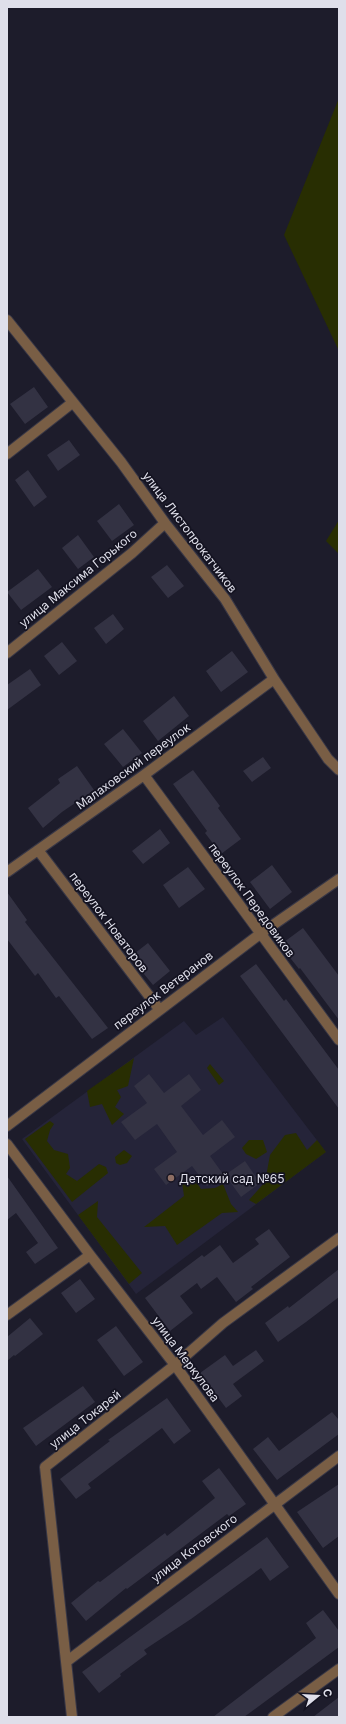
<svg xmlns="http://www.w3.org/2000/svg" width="346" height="1724" viewBox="0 0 346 1724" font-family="Inter,sans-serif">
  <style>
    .built { fill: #252439 }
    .green { fill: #282e02 }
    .building { fill: #333243 }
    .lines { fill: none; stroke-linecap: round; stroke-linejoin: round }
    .minor-casing { stroke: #383746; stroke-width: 12 }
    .minor { stroke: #795e45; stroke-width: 10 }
    .education-dot { fill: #8d6e63; stroke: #141321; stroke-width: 1.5 }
    .labels { text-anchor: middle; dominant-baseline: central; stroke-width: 3.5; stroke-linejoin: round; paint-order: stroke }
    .street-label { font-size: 12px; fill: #dfdfea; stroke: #141321 }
    .poi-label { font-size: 12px; fill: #dfdfea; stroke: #141321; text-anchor: start }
  </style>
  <rect width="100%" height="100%" fill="#1d1c2b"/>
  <path class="built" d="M223 1017 326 1152 136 1294 22 1139 184 1021 196 1035Z"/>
  <path class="green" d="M339 98V351L284 235Z
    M339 520V554L326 541Z
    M134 1058 128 1086 117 1090 121 1097 115 1107 124 1114 112 1125 102 1104 90 1107 87 1091Z
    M210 1064 224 1081 219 1085 207 1068Z
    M50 1121 54 1124 50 1130 47 1141 54 1150 68 1154 70 1168 66 1174 77 1181 99 1164 106 1167 108 1173 72 1202 25 1139Z
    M296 1133 307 1150 317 1140 326 1152 256 1204 249 1200 265 1182 270 1155 285 1135Z
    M249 1140H263L267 1152 256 1159 246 1154 242 1148Z
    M124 1150 132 1156 127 1163 120 1165 116 1163 115 1157Z
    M192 1175 201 1189 215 1188 223 1184 231 1204 238 1212 222 1213 177 1245 165 1226 144 1227 184 1196 182 1182Z
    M98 1201 97 1217 142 1273 129 1284 78 1215Z"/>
  <path class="building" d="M34 387 48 407 25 424 10 404Z
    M69 440 80 455 58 471 47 455Z
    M28 470 47 497 34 507 15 480Z
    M119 504 134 525 112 541 97 521Z
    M78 535 94 557 78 569 62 548Z
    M167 565 184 586 168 598 151 577Z
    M38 569 52 587 21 610 7 592Z
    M113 614 124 629 106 644 94 628Z
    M62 642 77 661 59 675 44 656Z
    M232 651 248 672 221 692 206 671Z
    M30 669 41 685 7 710V685Z
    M174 696 189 716 158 741 143 721Z
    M123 729 142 753 123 767 104 744Z
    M263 757 271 768 252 782 243 771Z
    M77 766 94 790 62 812 43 828 28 808 60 783 58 779Z
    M193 770 220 806 218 808 241 839 221 854 205 833 207 831 173 784Z
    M160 829 170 843 143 864 132 851Z
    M272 865 292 892 270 909 250 882Z
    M188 867 205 889 179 908 163 885Z
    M7 892 27 920 25 922 108 1028 92 1039 59 996 56 998 38 973 35 976 7 939Z
    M303 928 339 976V1020L300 968 299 969 280 945Z
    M148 943 170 971 153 985 130 957Z
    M256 964 284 1001 286 999 339 1070V1109L240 976Z
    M149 1074 164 1093 189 1074 201 1090 181 1106 203 1135 222 1120 235 1137 210 1156 223 1174 207 1186 192 1166 166 1185 154 1169 177 1152 157 1124 135 1140 121 1122 147 1103 134 1086Z
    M245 1161 260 1183 241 1197 225 1175Z
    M7 1176 58 1248 35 1264 26 1252 38 1243 16 1213 7 1220Z
    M269 1229 290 1257 251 1287 253 1289 236 1302 217 1277 201 1289 197 1283 180 1296 193 1313 170 1331 145 1298 202 1255 204 1257 220 1245 233 1263 259 1244 255 1239Z
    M339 1269V1297L306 1322 278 1342 265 1323 288 1306 289 1308Z
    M80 1279 95 1299 76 1313 61 1293Z
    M30 1318 43 1334 15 1356 14 1355 7 1361V1337Z
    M116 1326 143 1362 124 1376 97 1340Z
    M256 1350 264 1361 233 1384 242 1396 226 1408 200 1373 225 1355 233 1366Z
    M83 1386 95 1402 36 1446 23 1428Z
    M167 1398 191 1431 174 1444 162 1428 88 1484 91 1488 76 1499 60 1479 110 1441 108 1440Z
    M332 1412 339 1420V1434L277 1480 253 1449 268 1437 279 1451Z
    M219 1468 246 1504 229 1516 227 1514 127 1589 126 1588 86 1621 71 1603 98 1581 100 1582 165 1533 167 1536 215 1498 202 1481Z
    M339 1484V1536L323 1548 297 1512Z
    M267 1537 289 1567 270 1581 261 1568 191 1619 144 1650 147 1654 120 1674 121 1676 99 1693 82 1672Z
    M323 1610 339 1631V1647L244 1717H213L316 1638 306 1623Z
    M339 1697V1717H313Z"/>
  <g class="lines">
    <defs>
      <path id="minor" d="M7 320 121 462 165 523 225 599 274 679 328 759 339 770
        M7 454 72 403
        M7 653 132 553 165 523
        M144 775 339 1040
        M38 850 159 1009
        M7 872 144 775 274 679
        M7 1126 260 934 339 879
        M7 1144 90 1255 175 1365 339 1594
        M7 1315 90 1255
        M66 1662 339 1456
        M72 1717 45 1467 175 1365 223 1323 339 1238
        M273 1717 339 1669"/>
    </defs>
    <use href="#minor" class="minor-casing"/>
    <use href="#minor" class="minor"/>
  </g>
  <circle class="education-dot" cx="171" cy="1178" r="4"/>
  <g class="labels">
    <g class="street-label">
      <text transform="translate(190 532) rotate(53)">улица Листопрокатчиков</text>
      <text transform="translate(78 578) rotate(-39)">улица Максима Горького</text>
      <text transform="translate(133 766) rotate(-36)">Малаховский переулок</text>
      <text transform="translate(252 900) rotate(54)">переулок Передовиков</text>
      <text transform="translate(109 922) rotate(53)">переулок Новаторов</text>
      <text transform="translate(163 990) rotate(-37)">переулок Ветеранов</text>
      <text transform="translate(186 1359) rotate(53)">улица Меркулова</text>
      <text transform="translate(85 1419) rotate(-38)">улица Токарей</text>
      <text transform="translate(194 1548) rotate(-37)">улица Котовского</text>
    </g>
    <g class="poi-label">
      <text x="179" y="1178">Детский сад №65</text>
    </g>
  </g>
  <rect width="346" height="1724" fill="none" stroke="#dfdfea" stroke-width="16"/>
  <g transform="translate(318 1696) rotate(72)" stroke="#141321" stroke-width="3" paint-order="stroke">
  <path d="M0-3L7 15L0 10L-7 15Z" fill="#dfdfea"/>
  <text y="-6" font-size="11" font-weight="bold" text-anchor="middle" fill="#dfdfea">С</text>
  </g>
</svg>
